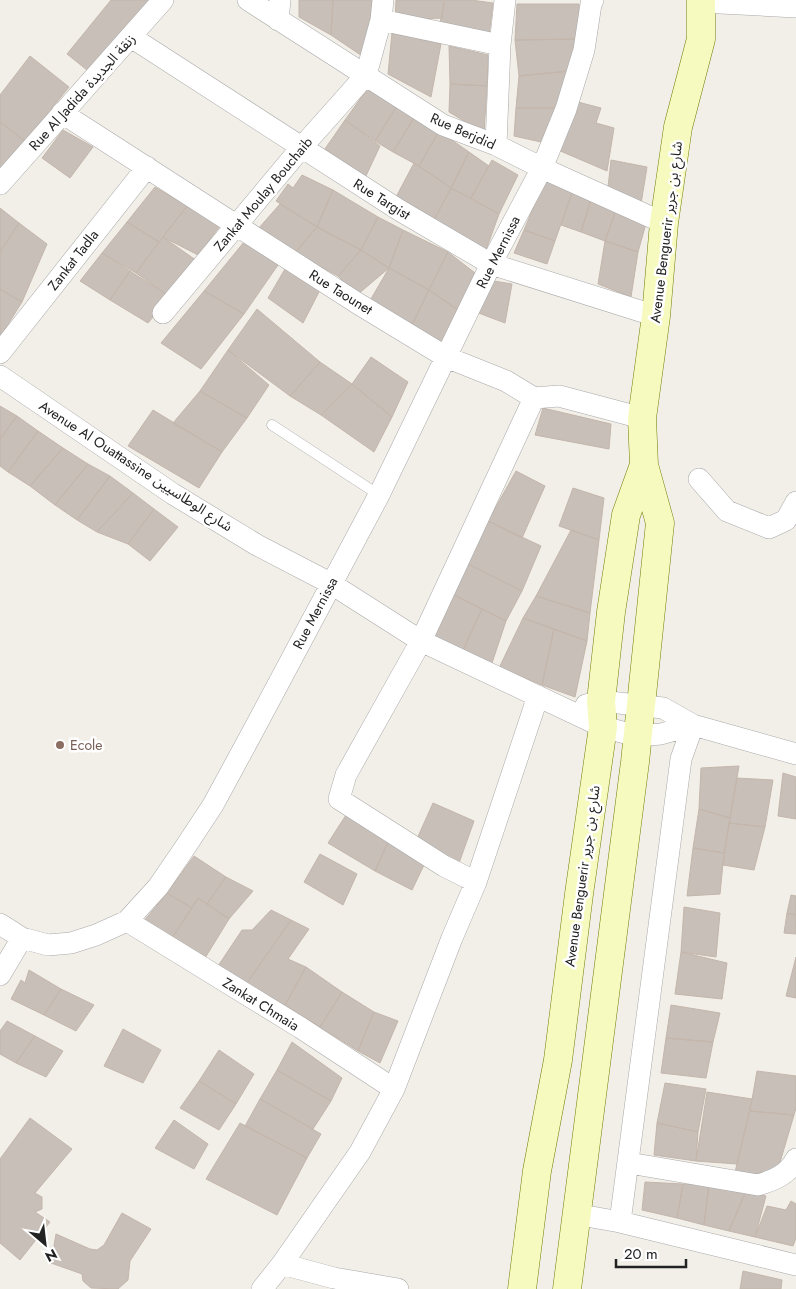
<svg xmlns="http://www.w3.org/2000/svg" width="796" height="1289" viewBox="0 0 796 1289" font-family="Jost,'Noto Sans Arabic',sans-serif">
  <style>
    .building { fill: #c7bfb8; stroke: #c4b6ab }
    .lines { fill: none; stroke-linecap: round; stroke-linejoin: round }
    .service-casing { stroke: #a9a9a9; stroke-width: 11 }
    .minor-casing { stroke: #a9a9a9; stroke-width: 22 }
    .secondary-casing { stroke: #707d05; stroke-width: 29 }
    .service { stroke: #fff; stroke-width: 10 }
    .minor { stroke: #fff; stroke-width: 21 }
    .secondary { stroke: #f7fabf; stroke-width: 28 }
    .education-dot { fill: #8d6e63; stroke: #fff; stroke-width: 2 }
    .labels { text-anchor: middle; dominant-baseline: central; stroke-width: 5; stroke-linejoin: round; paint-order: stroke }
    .street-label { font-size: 14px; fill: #222; stroke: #fff }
    .education-label { font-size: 14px; fill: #785e54; stroke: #fff; text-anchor: start }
  </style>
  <rect width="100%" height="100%" fill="#f2efe9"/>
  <path class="building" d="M111 0H152L92 74 67 54Z
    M299 0H333L331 35 299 17Z
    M333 0H372L368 60 331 35Z
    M396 0H444L442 18 395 20Z
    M445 0H471L493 3 489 36 439 27Z
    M517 4H579L578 39 515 40Z
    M392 33 441 44 431 97 388 74Z
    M578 39 569 71 519 76 515 40Z
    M449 46 488 55 487 86 450 84Z
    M30 56 69 87 25 141 0 122V95Z
    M569 71 559 108H516L519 76Z
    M450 84 487 86 484 133 449 112Z
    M368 88 397 106 375 141 345 120Z
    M574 101 601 108 596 123 614 128 607 171 558 150Z
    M397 106 415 116 393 152 375 141Z
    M516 108H565L550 144 514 136Z
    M415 116 439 131 419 166 393 152Z
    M345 120 380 146 364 180 320 156Z
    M0 122 25 141 0 176Z
    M63 130 93 147 70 178 42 158Z
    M439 131 469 152 451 188 419 166Z
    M469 152 489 166 471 198 451 188Z
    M492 160 518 175 499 214 471 198Z
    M611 160 647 167 641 204 608 187Z
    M414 163 451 188 434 220 395 199Z
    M302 175 333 190 317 227 276 201 288 184 293 188Z
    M547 175 574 187 555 241 524 230Z
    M155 187 187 206 159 242 127 222Z
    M574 187 592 196 581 232 561 225Z
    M451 188 499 214 486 250 434 220Z
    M333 190 378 217 361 250 317 227Z
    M592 196 617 207 605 241 581 232Z
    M280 204 317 227 295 253 258 229Z
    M187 206 220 226 198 255 163 237Z
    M617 207 647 220 638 252 605 241Z
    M0 208 19 223 0 252Z
    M378 217 403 230 389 268 361 250Z
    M127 222 159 242 136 273 102 253Z
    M19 223 47 244 22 302 0 289V252Z
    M317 227 361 250 338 276 295 253Z
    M403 230 448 252 429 290 389 268Z
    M524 230 555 241 547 264 514 253Z
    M163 237 200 263 170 297 136 273Z
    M605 241 638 252 631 297 598 284Z
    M244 242 278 265 244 314 204 291Z
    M361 250 389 268 357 295 338 276Z
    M448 252 475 273 458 310 429 290Z
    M102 253 130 271 110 300 80 281Z
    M389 268 429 290 411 327 368 304Z
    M285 269 320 290 303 323 268 298Z
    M130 271 170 297 148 323 110 300Z
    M488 280 512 284 505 323 476 312Z
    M0 289 22 302 0 337Z
    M429 290 458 310 445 345 411 327Z
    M204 291 244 314 201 369 161 343Z
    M257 309 320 362 290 396 228 350Z
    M228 350 269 385 247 418 200 391Z
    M371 357 408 382 392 417 352 384Z
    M320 362 352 384 321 415 290 396Z
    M352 384 392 417 374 452 321 415Z
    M200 391 247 418 222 452 173 423Z
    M0 406 17 416 0 439Z
    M543 408 611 424 609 449 535 435Z
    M153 410 222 452 199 488 128 446Z
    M17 416 38 431 8 472 0 466V439Z
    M38 431 63 448 30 486 8 472Z
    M63 448 88 464 55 505 30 486Z
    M88 464 110 476 77 520 55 505Z
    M516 471 545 486 522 538 488 521Z
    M110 476 133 493 97 532 77 520Z
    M573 488 604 498 599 540 559 526Z
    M133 493 154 509 128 544 97 532Z
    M154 509 178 527 150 561 128 544Z
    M488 521 541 546 522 591 468 564Z
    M571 530 599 540 590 613 536 596Z
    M468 564 522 591 506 621 454 595Z
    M454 595 482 609 463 650 434 638Z
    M536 596 590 613 587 641 523 618Z
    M482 609 506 621 492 663 463 650Z
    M523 618 554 629 542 685 499 668Z
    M554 629 587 641 575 697 542 685Z
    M739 766 730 818 699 809 701 768Z
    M783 773 796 777V819L778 816Z
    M737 778 773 780 765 827 729 823Z
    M433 803 474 821 458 866 416 841Z
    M699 809 730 818 724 853 693 848Z
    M346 815 389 840 375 871 328 843Z
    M729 823 765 827 754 870 723 865Z
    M389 840 424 865 412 890 375 871Z
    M693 848 724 853 720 894 687 896Z
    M320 854 357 874 343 905 304 882Z
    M194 856 226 877 207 904 198 898 192 908 167 893Z
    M226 877 253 891 229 919 207 904Z
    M167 893 192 908 172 938 144 921Z
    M791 895 796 896V915L787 913Z
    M198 898 229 919 205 958 172 938Z
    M684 907 720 913 716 957 681 952Z
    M271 910 291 920 247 983 218 966 242 930H252Z
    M787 913 796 915V934L784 933Z
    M291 920 309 929 288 959 306 967 285 1005 247 983Z
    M681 952 727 963 722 999 675 994Z
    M796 957V998L786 996Z
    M306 967 342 992 320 1027 285 1005Z
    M29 970 61 989 44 1015 11 999 21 980 25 983Z
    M61 989 94 1005 76 1031 44 1015Z
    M342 992 374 1012 358 1051 320 1027Z
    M671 1005 720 1013 713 1042 666 1038Z
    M374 1012 398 1021 380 1063 358 1051Z
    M7 1021 35 1036 16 1063 0 1054V1031Z
    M123 1029 161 1050 143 1083 104 1066Z
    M35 1036 63 1051 46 1077 16 1063Z
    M666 1038 713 1042 706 1078 661 1073Z
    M292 1042 342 1078 331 1101 277 1070Z
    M219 1050 254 1074 236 1104 199 1081Z
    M277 1070 331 1101 313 1129 260 1099Z
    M757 1071 796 1076V1108L794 1115 750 1111Z
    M199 1081 236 1104 219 1130 180 1108Z
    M665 1083 706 1089 698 1132 657 1123Z
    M707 1092 752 1099 737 1164 696 1161Z
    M260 1099 321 1134 307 1158 245 1126Z
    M750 1111 794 1115 778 1169 768 1175 735 1172Z
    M30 1118 72 1149 35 1193 42 1197V1209L35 1212 50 1222 20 1260 0 1243V1159Z
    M174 1120 208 1144 194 1169 155 1148Z
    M240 1123 307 1158 277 1215 206 1179Z
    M657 1123 698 1132 696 1161 654 1155Z
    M645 1182 683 1184 677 1218 642 1210Z
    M683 1184H709L704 1225 677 1218Z
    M709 1184 746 1191 729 1231 704 1225Z
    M746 1191 766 1196 755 1237 729 1231Z
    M791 1201 796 1204V1238L793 1246 755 1237 767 1206 786 1210Z
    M122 1213 151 1229 130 1261 128 1280 118 1289 91 1288 83 1281 82 1274 51 1263 56 1234 90 1249 97 1250 104 1245Z
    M743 1271 782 1280 781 1289H740Z"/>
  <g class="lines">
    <defs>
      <path id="service" d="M272 425 379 495"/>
      <path id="minor" d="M248 0 443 125 496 145 542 168 664 223
        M701 2 796 7
        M278 20 280 0
        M381 20 500 45
        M131 37 399 210 491 264 656 316
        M62 113 357 303 446 357 506 381 534 398 559 396 642 418
        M496 145 500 45 505 0
        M0 184 163 0
        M163 313 301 148 366 75 381 20 383 0
        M0 353 147 167
        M0 376 173 494 257 545 330 583 421 641 603 727 637 736 661 734 693 725
        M699 479 727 511 769 528 786 520 796 502
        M586 705 601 701 663 708 693 725 796 754
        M476 882 444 866 339 799 346 775 421 641 534 398
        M127 921 301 1028 394 1089
        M0 924 22 938 48 945 71 943 96 935 127 921 158 887 184 849 213 805 252 733 379 495 491 264 542 168 566 109 584 50 591 4 593 0
        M0 975 22 938
        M629 1163 758 1185C774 1180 788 1175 796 1159
        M575 1214 620 1222 796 1265
        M620 1222 681 759 693 725
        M282 1264 334 1278 398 1289
        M262 1289 282 1264 360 1152 394 1089 452 938 476 882 538 696"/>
      <path id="secondary" d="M522 1289 537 1171 558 1060 579 894 603 727 601 701 611 612 626 515 644 465
        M567 1289 635 762 660 523 644 465 642 418 656 316 664 223 678 127 701 39V0"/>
    </defs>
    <use href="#service" class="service-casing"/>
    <use href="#minor" class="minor-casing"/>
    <use href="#secondary" class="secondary-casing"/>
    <use href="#service" class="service"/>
    <use href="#minor" class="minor"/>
    <use href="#secondary" class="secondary"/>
  </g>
  <circle class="education-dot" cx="60" cy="745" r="5"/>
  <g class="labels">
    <g class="street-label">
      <text transform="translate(82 92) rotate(-48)">Rue Al Jadida زنقة الجديدة</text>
      <text transform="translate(463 131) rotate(24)">Rue Berjdid</text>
      <text transform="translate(263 194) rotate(-50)">Zankat Moulay Bouchaib</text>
      <text transform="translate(382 199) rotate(32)">Rue Targist</text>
      <text transform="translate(666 232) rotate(-83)">Avenue Benguerir شارع بن جرير</text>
      <text transform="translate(498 252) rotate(-63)">Rue Mernissa</text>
      <text transform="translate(73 260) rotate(-52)">Zankat Tadla</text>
      <text transform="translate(341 292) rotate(32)">Rue Taounet</text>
      <text transform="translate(136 466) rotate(33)">Avenue Al Ouattassine شارع الوطاسيين</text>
      <text transform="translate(315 613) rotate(-62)">Rue Mernissa</text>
      <text transform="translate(582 876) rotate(-82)">Avenue Benguerir شارع بن جرير</text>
      <text transform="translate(261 1004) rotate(32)">Zankat Chmaia</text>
    </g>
    <g class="education-label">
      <text x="70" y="745">Ecole</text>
    </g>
  </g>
  <g transform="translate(45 1244) rotate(152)" stroke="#ffffff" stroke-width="4" paint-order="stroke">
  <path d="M0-4L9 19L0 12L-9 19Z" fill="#222222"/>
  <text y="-8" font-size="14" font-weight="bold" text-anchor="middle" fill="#222222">N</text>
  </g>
  <path d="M616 1259v8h70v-8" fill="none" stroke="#222222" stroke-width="2.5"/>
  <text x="624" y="1259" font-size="15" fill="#222222" stroke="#ffffff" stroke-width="4" paint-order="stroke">20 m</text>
</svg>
